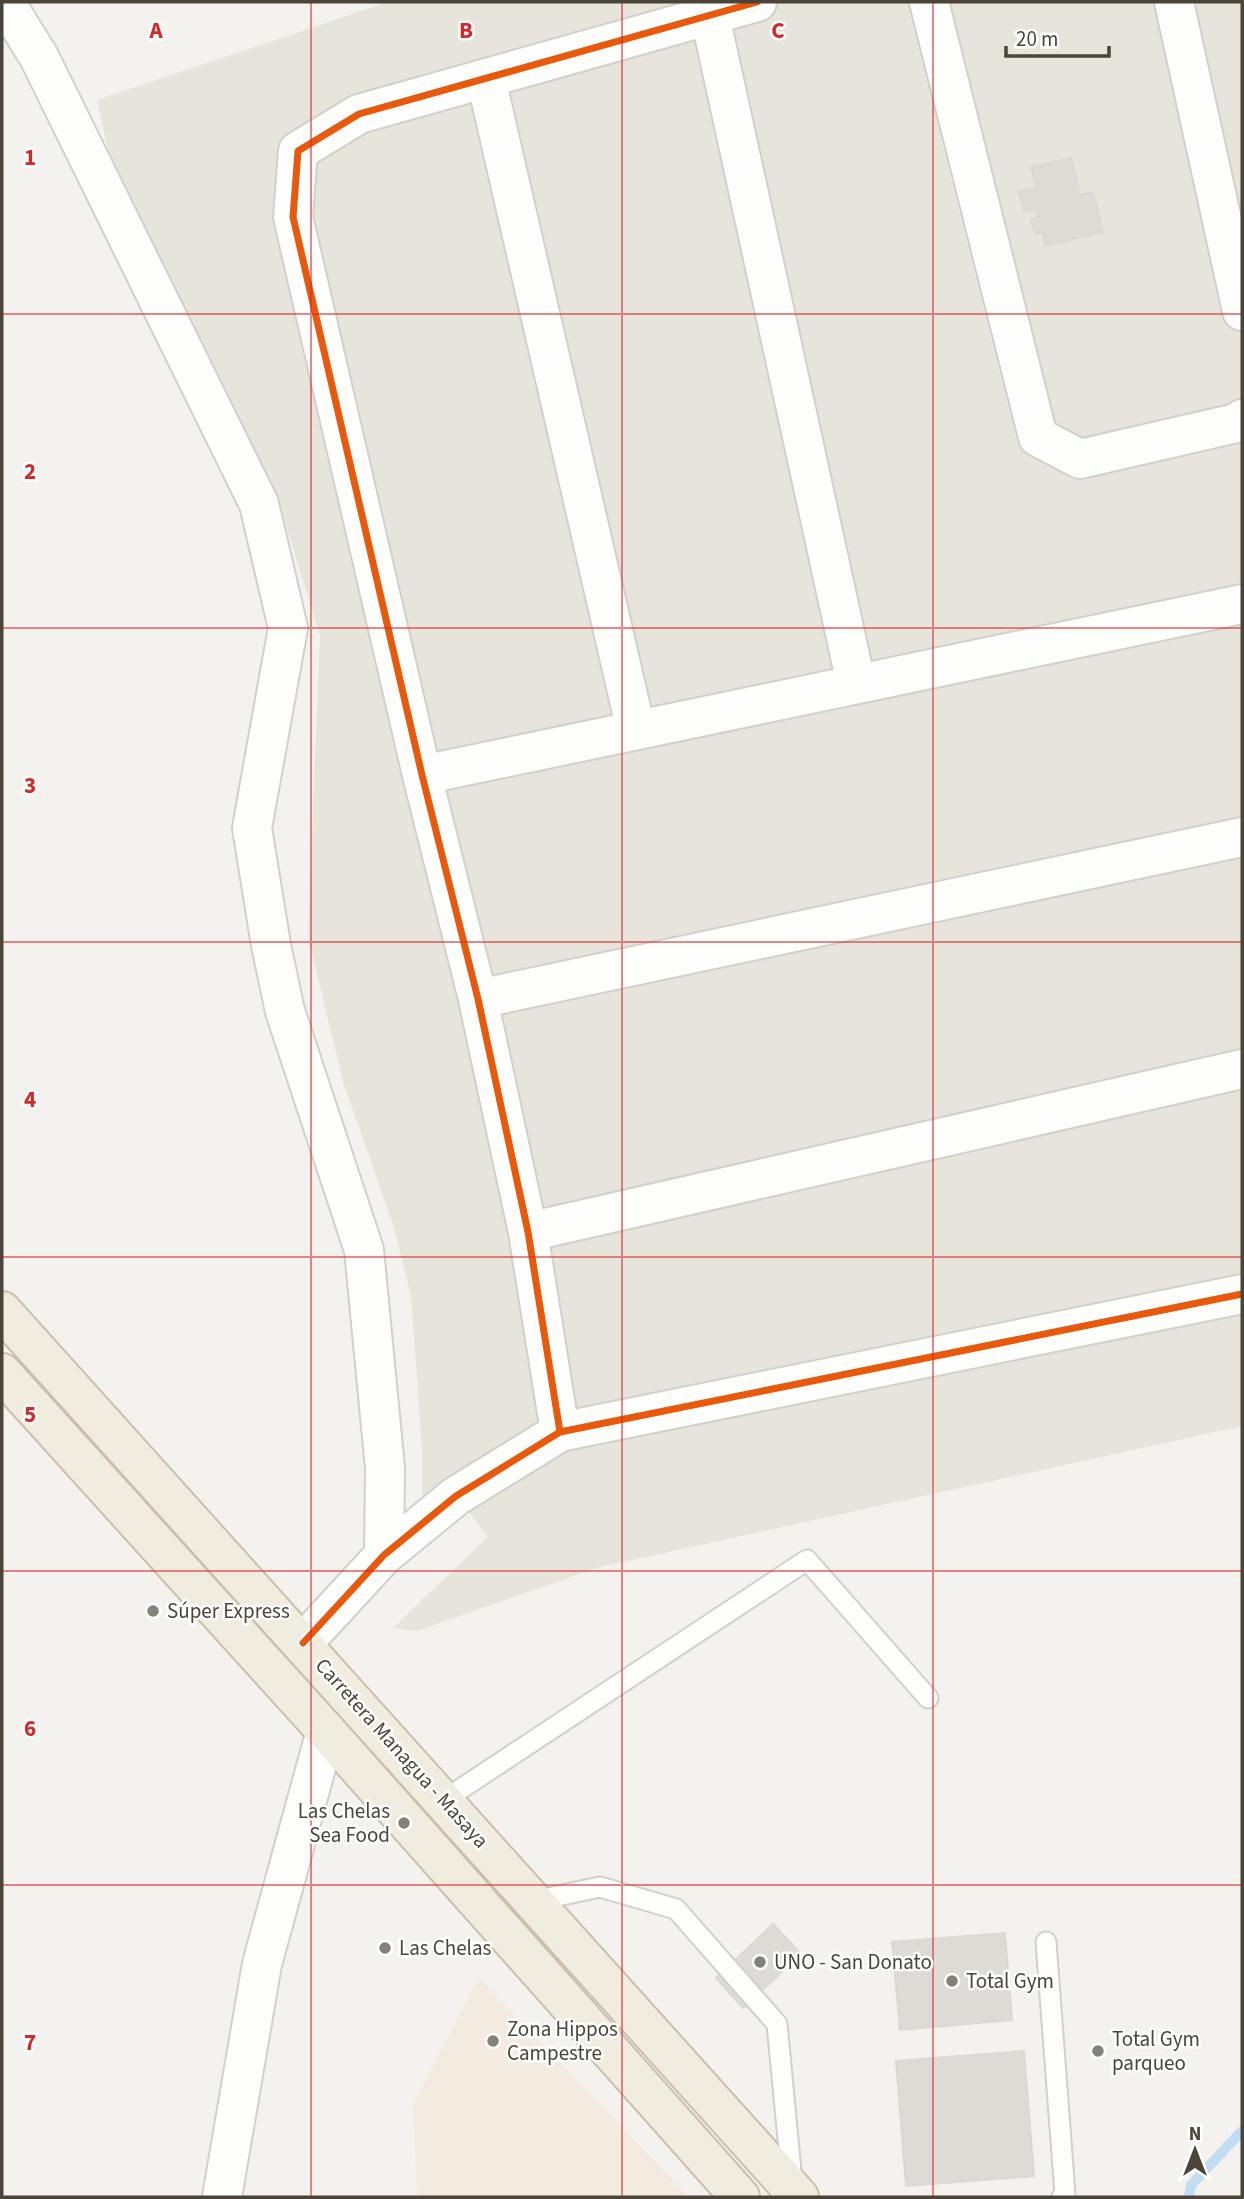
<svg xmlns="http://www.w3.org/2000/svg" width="1244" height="2199" viewBox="0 0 1244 2199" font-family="'Source Sans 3',sans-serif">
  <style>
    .residential { fill: #e7e4dc }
    .commercial { fill: #f3ebdf }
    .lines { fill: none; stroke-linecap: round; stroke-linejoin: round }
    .stream { stroke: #c0ddf1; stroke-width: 10 }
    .building { fill: #dedbd6; stroke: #dcd9d4; stroke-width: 2 }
    .service-casing { stroke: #d2d0cb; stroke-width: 23 }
    .minor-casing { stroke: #d2d0cb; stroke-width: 42 }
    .trunk-casing { stroke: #ccbfa9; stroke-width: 42 }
    .service { stroke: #fdfdfc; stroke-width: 19 }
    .minor { stroke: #fdfdfc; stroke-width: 38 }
    .trunk { stroke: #f0ece0; stroke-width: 38 }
    .cycleway-casing { stroke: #fff; stroke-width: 11 }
    .cycleway { stroke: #e8590c; stroke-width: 7 }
    .grid { fill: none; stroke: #d62828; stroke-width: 2; stroke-opacity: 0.55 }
    .poi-dot { fill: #868178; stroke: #fff; stroke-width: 2.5 }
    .labels { text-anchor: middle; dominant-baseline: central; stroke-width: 5; stroke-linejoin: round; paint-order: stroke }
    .poi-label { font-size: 21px; fill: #4b4439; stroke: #fff; text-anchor: start }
    .street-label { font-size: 21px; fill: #4b4439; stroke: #fff }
    .grid-label { font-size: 23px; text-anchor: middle; font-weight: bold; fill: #d62828; stroke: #fff; stroke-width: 5; stroke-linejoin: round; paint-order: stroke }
  </style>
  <rect width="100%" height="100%" fill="#f4f2ee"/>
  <path class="residential" d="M388 2H1242V1426L596 1568 417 1631 393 1628 488 1537 456 1496 422 1509V1448L411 1295 393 1224 343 1082 308 935 320 636 274 487 111 164 97 100Z"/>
  <path class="commercial" d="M479 1978 689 2197H417L413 2104Z"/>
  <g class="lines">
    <path class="stream" d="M1189 2197 1191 2185 1242 2131"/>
  </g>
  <path class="building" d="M1071 158 1080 195 1093 192 1103 232 1045 246 1042 232 1035 234 1031 219 1038 218 1036 208 1024 211 1019 192 1036 188 1031 167Z
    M773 1924 801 1954 743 2008 716 1978Z
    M1005 1933 1012 2020 900 2030 892 1942Z
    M1024 2051 1034 2176 906 2186 896 2061Z"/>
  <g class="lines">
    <defs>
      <path id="service" d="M444 1800 807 1560 928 1698
        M534 1901 600 1887 676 1909 777 2024 792 2181
        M1046 1942 1065 2194 1062 2197"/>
      <path id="minor" d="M5 2 39 57 259 504 288 628 252 828 271 945 285 1011 364 1250 385 1468 384 1555
        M929 2 1038 437 1080 459 1241 422 1242 419
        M1174 2 1242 311
        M710 16 856 683
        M486 79 636 730
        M422 775 1242 604
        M478 999 1242 837
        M528 1232 1242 1069
        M560 1432 528 1232 478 999 422 775 293 217 298 151 359 114 757 2
        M303 1643 384 1555 456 1496 560 1432 1242 1294
        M222 2197 262 1964 326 1731"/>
      <path id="trunk" d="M2 1311 799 2197
        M2 1373 326 1731 740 2197"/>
    </defs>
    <use href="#service" class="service-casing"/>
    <use href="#minor" class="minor-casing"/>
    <use href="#trunk" class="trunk-casing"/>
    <use href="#service" class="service"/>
    <use href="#minor" class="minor"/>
    <use href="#trunk" class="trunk"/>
    <defs>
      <path id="cycleway" d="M560 1432 528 1232 478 999 422 775 293 217 298 151 359 114 757 2
        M303 1643 384 1555 456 1496 560 1432 1242 1294"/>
    </defs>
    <use href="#cycleway" class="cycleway-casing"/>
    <use href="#cycleway" class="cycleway"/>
  </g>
  <path class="grid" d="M311 2V2197M622 2V2197M933 2V2197M2 314H1242M2 628H1242M2 942H1242M2 1257H1242M2 1571H1242M2 1885H1242"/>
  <g class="poi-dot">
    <circle cx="153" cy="1611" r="7"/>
    <circle cx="404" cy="1823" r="7"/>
    <circle cx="385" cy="1948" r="7"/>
    <circle cx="760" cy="1962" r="7"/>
    <circle cx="952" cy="1981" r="7"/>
    <circle cx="493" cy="2041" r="7"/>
    <circle cx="1098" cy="2051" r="7"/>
  </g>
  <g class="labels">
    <g class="poi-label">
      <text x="167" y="1611">Súper Express</text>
      <text x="390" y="1811" text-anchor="end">Las Chelas<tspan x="390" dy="24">Sea Food</tspan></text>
      <text x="399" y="1948">Las Chelas</text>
      <text x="774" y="1962">UNO - San Donato</text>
      <text x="966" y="1981">Total Gym</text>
      <text x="507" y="2029">Zona Hippos<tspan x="507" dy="24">Campestre</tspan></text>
      <text x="1112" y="2039">Total Gym<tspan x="1112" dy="24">parqueo</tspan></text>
    </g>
    <g class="street-label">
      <text transform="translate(402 1753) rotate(48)">Carretera Managua - Masaya</text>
    </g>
  </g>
  <g class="grid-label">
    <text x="156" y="38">A</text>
    <text x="466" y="38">B</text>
    <text x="778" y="38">C</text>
    <text x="30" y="165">1</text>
    <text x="30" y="479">2</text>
    <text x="30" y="793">3</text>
    <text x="30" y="1107">4</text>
    <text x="30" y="1422">5</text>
    <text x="30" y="1736">6</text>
    <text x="30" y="2050">7</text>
  </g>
  <rect width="1244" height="2199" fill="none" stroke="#4b4439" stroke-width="7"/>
  <g transform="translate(1195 2150)" stroke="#ffffff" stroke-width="5" paint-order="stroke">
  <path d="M0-5L12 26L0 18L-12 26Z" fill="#4b4439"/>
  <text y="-10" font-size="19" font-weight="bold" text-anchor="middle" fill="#4b4439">N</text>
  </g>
  <path d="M1006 46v10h103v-10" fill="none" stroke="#4b4439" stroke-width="3.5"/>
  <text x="1016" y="46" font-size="21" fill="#4b4439" stroke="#ffffff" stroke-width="5" paint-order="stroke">20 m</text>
</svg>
